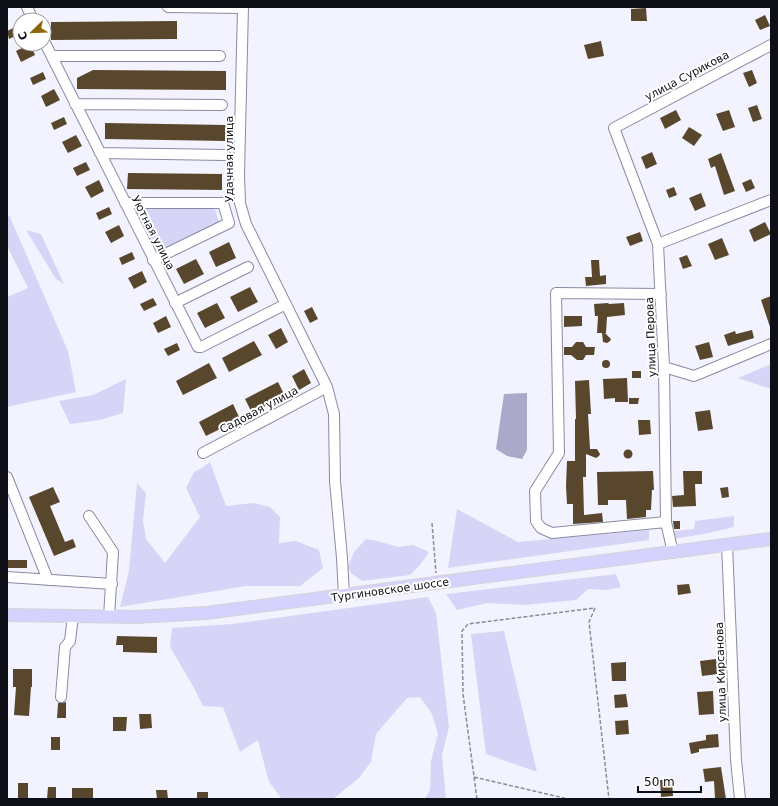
<svg xmlns="http://www.w3.org/2000/svg" width="778" height="806" viewBox="0 0 778 806" font-family="'DejaVu Sans',sans-serif">
  <style>
    .green { fill: #d7d5f7 }
    .water { fill: #aaa9ca }
    .building { fill: #58472c }
    .lines { fill: none; stroke-linecap: round; stroke-linejoin: round }
    .minor-casing { stroke: #8b89a4; stroke-width: 12 }
    .major-casing { stroke: #d4d4d5; stroke-width: 14 }
    .path { stroke: #8b8b96; stroke-width: 1.5; stroke-dasharray: 4 2; stroke-linecap: butt }
    .minor { stroke: #fff; stroke-width: 10 }
    .major { stroke: #d6d2fe; stroke-width: 12 }
    .labels { text-anchor: middle; dominant-baseline: central; stroke-width: 4; stroke-linejoin: round; paint-order: stroke }
    .street-label { font-size: 11px; fill: #0e0e17; stroke: #fff }
  </style>
  <rect width="100%" height="100%" fill="#f3f3ff"/>
  <path class="green" d="M135 209H215L219 222 156 252 151 250 134 213Z
    M7 215 10 217 68 351 76 392 7 407V297L28 288 7 246Z
    M26 230 41 234 64 284 56 279Z
    M771 364V389L738 378Z
    M126 379 123 413 100 420 70 424 59 401 93 395Z
    M210 462 226 506 254 503 270 507 280 517 279 543 296 541 319 550 323 568 300 586H246L120 607 129 571 137 483 146 493 143 521 146 539 165 563 200 517 186 488 194 472 202 468Z
    M457 509 518 542 649 530V540L448 568Z
    M734 516V527L709 533 674 539 673 531 694 529 695 521Z
    M366 539 378 541 398 547 413 545 429 552 420 565 410 575 362 581 351 573 348 567 354 552Z
    M616 574 621 587 608 590 588 589 576 600 525 605 487 603 457 610 446 594Z
    M428 597 436 613 449 727 442 755 446 799H425L430 790 431 761 438 734 432 714 420 697 407 698 376 734 371 762 359 778 333 799H282L269 782 258 740 240 752 223 707 203 706 193 686 170 647 172 628 232 624Z
    M504 631 537 772 486 754 471 634Z"/>
  <path class="water" d="M527 393V450L522 459 507 456 496 449 504 394Z"/>
  <path class="building" d="M646 8 647 21H631V9Z
    M765 15 770 26 760 30 755 20Z
    M177 21V39L51 40V22Z
    M20 25V34L9 39 7 31Z
    M601 41 604 56 588 59 584 45Z
    M30 44 35 55 21 62 16 51Z
    M93 70 226 71V90L77 89V78Z
    M752 70 757 83 749 87 743 73Z
    M43 72 46 79 33 85 30 78Z
    M54 89 60 100 46 107 41 96Z
    M757 105 762 119 753 122 748 108Z
    M676 110 681 120 665 129 660 118Z
    M729 110 735 127 723 131 716 114Z
    M64 117 67 124 54 130 51 123Z
    M105 123 226 125V141L105 139Z
    M689 127 702 135 694 146 682 138Z
    M76 135 82 146 68 153 62 142Z
    M652 152 657 164 646 169 641 157Z
    M721 153 735 191 724 195 715 166 711 168 708 159Z
    M86 162 90 170 77 176 73 168Z
    M128 173 222 174V190L127 189Z
    M751 179 755 188 746 192 742 183Z
    M99 180 104 191 91 198 85 187Z
    M674 187 677 195 669 198 666 190Z
    M701 193 706 206 695 211 689 198Z
    M109 207 112 214 99 220 96 213Z
    M765 222 771 234 754 242 749 230Z
    M119 225 124 236 111 243 105 232Z
    M640 232 643 241 630 246 626 237Z
    M722 238 729 255 715 260 708 244Z
    M229 242 236 258 216 267 209 252Z
    M132 252 135 259 122 265 119 258Z
    M687 255 692 266 683 269 679 258Z
    M196 259 204 274 184 284 176 269Z
    M591 260H599L600 276 606 275V284L586 286 585 277H592Z
    M142 271 147 282 134 289 128 278Z
    M250 287 258 302 238 312 230 297Z
    M771 296V327H770L761 300Z
    M153 298 157 305 144 311 140 304Z
    M217 303 225 318 205 328 197 313Z
    M608 303 609 304 624 303 625 315 607 317 606 333H605L611 339 610 341 607 343 603 342 602 333H597L598 316H595L594 304Z
    M312 307 318 319 310 323 304 311Z
    M166 316 171 327 158 333 153 323Z
    M564 316H582V326L564 327Z
    M281 328 288 342 276 349 268 335Z
    M752 330 754 338 728 346 724 335 735 331 736 334Z
    M254 341 262 355 229 372 222 358Z
    M576 342H583L586 347H595L594 355H586L583 360H577L571 355H564V347H572Z
    M709 342 713 357 700 360 695 346Z
    M177 343 180 350 168 356 164 349Z
    M602 364a4 4 0 1 1 8 0a4 4 0 1 1-8 0Z
    M209 363 217 378 183 395 176 381Z
    M304 369 311 383 299 390 292 376Z
    M632 371H641V378H632Z
    M627 378 628 402H615V398L604 399 603 379Z
    M589 380 591 414H588L590 449H597L600 454 599 456 596 458 586 454V477H583L584 515 602 513 603 522 573 524V504H567L566 486 567 461H575V419H576L575 381Z
    M278 382 285 396 252 413 245 399Z
    M629 398H639L638 404H629Z
    M233 404 240 419 206 436 199 422Z
    M710 410 713 429 698 431 695 412Z
    M638 420H650L651 434 639 435Z
    M623.5 454a4.5 4.5 0 1 1 9 0a4.5 4.5 0 1 1-9 0Z
    M653 471 654 490H652L651 510H646V517L627 519 626 500H608V505H598L597 472Z
    M683 471H702V484H695L696 506 673 507 672 496 684 495Z
    M53 487 60 502 50 506 65 542 73 539 76 547 54 556 29 497Z
    M728 487 729 497 722 498 720 488Z
    M673 521H680V529H674Z
    M7 560H27V568H7Z
    M689 584 691 593 678 595 677 585Z
    M117 636 157 637V653L123 652V645H116Z
    M716 659 718 674 702 676 700 661Z
    M626 662V681H612L611 663Z
    M13 669H32V687H31L29 716 14 715 16 687H13Z
    M713 691 714 714 699 715 697 692Z
    M626 694 628 707 615 708 614 695Z
    M58 703H61L66 702V718H57Z
    M139 714H151L152 728 140 729Z
    M113 717H127L126 731H113Z
    M628 720 629 734 616 735 615 721Z
    M718 734 719 747 699 749V752L691 754 689 743 706 740V735Z
    M51 737H60V750H51Z
    M721 767 726 799H715L714 781 705 782 703 769Z
    M660 780H672L673 796 661 797Z
    M18 783H28V799H18Z
    M48 787H56V799H47Z
    M72 788H93V799H72Z
    M156 790H167L168 799H157Z
    M197 792H208V799H197Z"/>
  <g class="lines">
    <defs>
      <path id="minor" d="M27 7 33 20
        M168 7 243 8
        M243 7 239 174 240 203 246 224 327 387 334 414 335 481 342 558 344 596
        M44 41 198 347H201L286 304
        M52 56H220
        M75 104 222 105
        M100 153 225 155
        M125 203H223L229 223 153 260
        M658 244 771 200
        M661 294 556 293 559 453 535 491 536 521 541 528 552 533 666 522
        M175 303 248 267
        M664 367 694 376 771 344
        M203 453 327 387
        M7 477 48 580
        M89 516 113 552 109 617
        M727 544 736 760 740 799
        M673 553 666 522 664 367 658 244 614 128 771 45
        M7 577 112 584
        M61 697 65 647 70 641 73 616"/>
      <path id="major" d="M7 615 137 617 206 613 771 539"/>
    </defs>
    <use href="#minor" class="minor-casing"/>
    <use href="#major" class="major-casing"/>
    <path class="path" d="M432 523 436 573
      M595 608 589 622 609 799
      M474 777 568 799
      M477 799 463 694 462 631 468 624 595 608"/>
    <use href="#minor" class="minor"/>
    <use href="#major" class="major"/>
  </g>
  <g class="labels">
    <g class="street-label">
      <text transform="translate(687 76) rotate(-28)">улица Сурикова</text>
      <text transform="translate(229 159) rotate(-90)">Удачная улица</text>
      <text transform="translate(153 233) rotate(63)">Уютная улица</text>
      <text transform="translate(651 337) rotate(-92)">улица Перова</text>
      <text transform="translate(259 410) rotate(-28)">Садовая улица</text>
      <text transform="translate(390 590) rotate(-8)">Тургиновское шоссе</text>
      <text transform="translate(721 672) rotate(-92)">улица Кирсанова</text>
    </g>
  </g>
  <rect width="778" height="806" fill="none" stroke="#0e0e17" stroke-width="16"/>
  <g transform="translate(32 32) rotate(247)"><circle r="19" fill="#ffffff" stroke="#9f9fa2"/>
  <path d="M0-3L7 15L0 10L-7 15Z" fill="#8e640a"/>
  <text y="-6" font-size="11" font-weight="bold" text-anchor="middle" fill="#0e0e17">С</text>
  </g>
  <path d="M638 786v6h63v-6" fill="none" stroke="#0e0e17" stroke-width="2"/>
  <text x="644" y="786" font-size="12" fill="#0e0e17" stroke="#ffffff" stroke-width="3" paint-order="stroke">50 m</text>
</svg>
